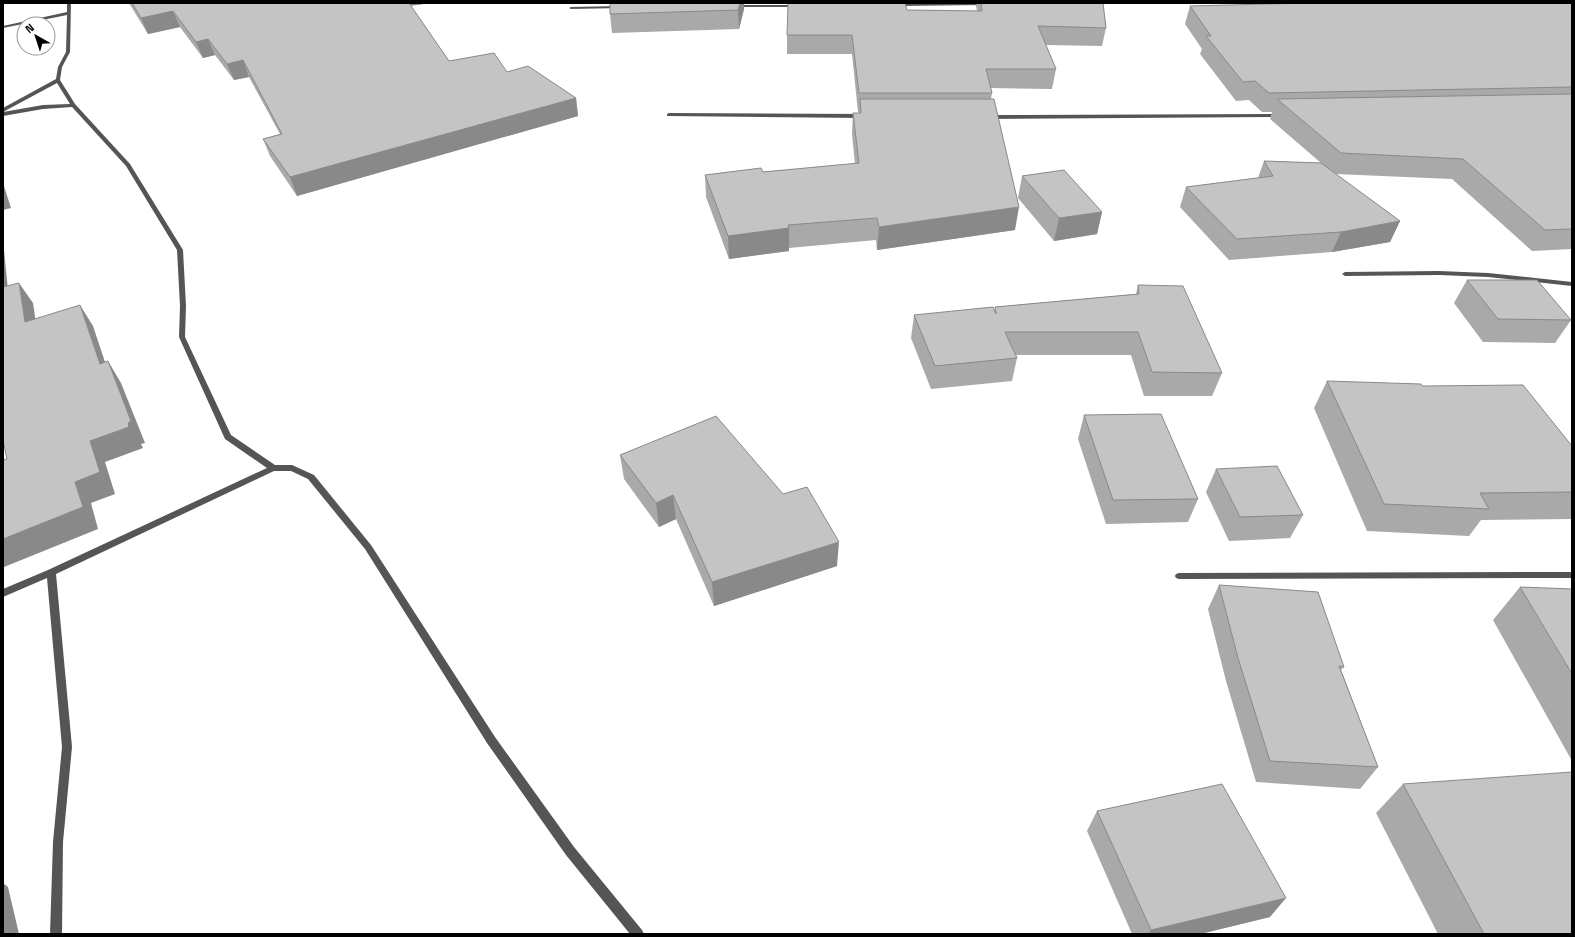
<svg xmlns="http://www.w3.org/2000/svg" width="1575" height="937" viewBox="0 0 1575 937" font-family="'Space Grotesk',sans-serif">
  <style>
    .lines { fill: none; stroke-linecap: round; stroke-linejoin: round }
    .street { fill: #555; fill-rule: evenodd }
    .wall { fill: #a9a9a9 }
    .shaded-wall { fill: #898989 }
    .building { fill: #c4c4c4; stroke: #898989 }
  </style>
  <rect width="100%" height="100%" fill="#fff"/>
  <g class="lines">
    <path class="street" d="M67 3H71L70 52 62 67 60 80 75 104 130 164 183 250 186 306 185 337 231 435 275 465H292L314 475 371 545 495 737 574 847 642 930 644 934H630L566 855 487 743 365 549 308 479 291 471H274L56 574 72 747 63 842 62 934H50L53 842 62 747 47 578 3 597V589L48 570 267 468 225 439 179 337 180 306 177 250 126 166 72 107 43 109 3 116V112L43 105 70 104 57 83 3 112V108L56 79 58 67 66 52 67 15 3 28V26L67 12Z
      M960 3 988 4 986 5 896 6 894 5 896 4Z
      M734 5H798L800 6 798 7H732V5Z
      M620 6 622 7V8L571 9 569 8 571 7Z
      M669 113 863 114 866 116 863 118 667 116V114Z
      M1281 114 1284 116 1283 117 987 119 984 117 987 115Z
      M1439 271 1488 273 1572 282V286L1488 277 1439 275 1345 276 1342 274 1345 272Z
      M1572 572V578L1179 579 1176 578 1175 576 1176 574 1179 573Z"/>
  </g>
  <path class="wall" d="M129 3H423L424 4 411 6 449 61 507 72 576 98 578 116 297 196 270 156 263 139 280 134 249 77 234 80 215 55 203 58 180 27 148 34Z
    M610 3H745L744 4V9L739 29 612 33 610 14Z
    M977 3H1103L1106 28 1102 46 1046 45 1056 69 1052 89 991 88 992 93 991 99 1015 230 877 250 876 240 789 248V251L729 259 706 197 705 175 763 172 855 164 852 134 853 113H859V112H858L852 54H787V35L907 10 977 11 976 6Z
    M1572 3V249L1532 251 1452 179 1336 174 1400 221 1390 242 1332 252 1229 260 1180 207 1186 187 1258 178 1264 161 1321 163 1270 119 1272 112H1262L1249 100 1236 101 1200 54 1202 49 1185 24 1190 6Z
    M1022 176 1102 212 1097 234 1054 241 1018 198Z
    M1467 280 1571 320 1555 343 1483 342 1454 303Z
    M1138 285 1222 373 1212 396H1144L1131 355H1016L1017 358 1012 381 931 389 911 338 914 315 995 311V307L1136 294Z
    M1327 381 1422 386 1572 446V519L1481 520 1469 536 1367 531 1314 408Z
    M1084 415 1198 499 1188 522 1106 524 1078 439Z
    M620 455 783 494 837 566 714 606 676 519 659 527 624 479Z
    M1216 469 1303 515 1290 538 1229 541 1206 492Z
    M1219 585 1344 667 1341 670 1378 767 1360 789 1256 782 1226 681 1208 609Z
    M1520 587 1572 589V761L1493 620Z
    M1403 784 1572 934H1438L1376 813Z
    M1097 811 1270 917 1200 934H1132L1087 831Z"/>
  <path class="shaded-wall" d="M404 3H423L424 4 405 6Z
    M740 3H744V9L739 29 738 10Z
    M173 11 180 27 148 34 141 18Z
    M208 39 215 55 203 58 196 42Z
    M243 60 249 77 234 80 227 64Z
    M576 98 578 116 297 196 290 177Z
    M3 183 11 208 3 210Z
    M1019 207 1015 230 877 250 879 227Z
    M1102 212 1097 234 1054 241 1059 218Z
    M1400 221 1390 242 1332 252 1341 232Z
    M789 228V251L729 259 728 236Z
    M3 240 10 310 3 299Z
    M19 283 33 303 39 343 25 322Z
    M80 305 93 326 113 386 100 364Z
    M108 361 121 383 145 443 141 444 143 448 105 462 115 494 91 503 98 529 4 567 3 566V539L75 482 90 441 128 423Z
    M673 495 676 519 659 527 656 503Z
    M839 542 837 566 714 606 712 582Z
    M3 883 8 887 19 934H3Z
    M1286 898 1270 917 1200 934H1148L1151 930Z"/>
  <path class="building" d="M132 3H409L449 61 494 53 507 72 528 66 576 98 290 177 263 139 282 134 243 60 227 64 208 39 196 42 173 11 141 18Z
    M610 3H740L738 10 610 14Z
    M788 3H905L907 10 982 11 981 3H1103L1106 28 1038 26 1056 69H986L992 93H859L852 35H787Z
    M1308 3H1572V87L1269 93 1255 81 1243 82 1206 36H1211L1190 6Z
    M1572 94V229L1545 230 1463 159 1341 153 1277 99Z
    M860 99H994L1019 207 879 227 877 218 788 225 789 228 728 236 705 175 761 168 763 172 859 163 853 113H861Z
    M1264 161 1321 163 1400 221 1341 232 1237 239 1186 187 1273 176Z
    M1064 170 1102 212 1059 218 1022 176Z
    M1467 280H1537L1571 320 1498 319Z
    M19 283 25 322 80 305 100 364 108 361 131 421 128 423 129 427 90 441 100 472 75 482 83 507 3 539V460L7 459 3 441V287Z
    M1138 285 1183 286 1222 373 1152 372 1138 332H1005L1017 358 935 366 914 315 993 307 996 314 995 307 1139 294Z
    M1327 381 1421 384 1422 386 1523 385 1572 446V492L1480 493 1489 509 1384 504Z
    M1161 414 1198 499 1113 500 1084 415Z
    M716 416 783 494 807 487 839 542 712 582 673 495 656 503 620 455Z
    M1277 466 1303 515 1240 517 1216 469Z
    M1219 585 1318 592 1344 667 1339 666 1378 767 1270 761 1238 658Z
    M1520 587 1572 589V674Z
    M1572 772V934H1484L1403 784Z
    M1222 784 1286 898 1151 930 1097 811Z"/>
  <rect width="1575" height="937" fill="none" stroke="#000000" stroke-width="8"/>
  <g transform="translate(36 36) rotate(321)"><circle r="19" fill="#ffffff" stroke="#999999"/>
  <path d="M0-3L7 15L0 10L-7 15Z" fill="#000000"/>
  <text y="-6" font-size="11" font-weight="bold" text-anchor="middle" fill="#000000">N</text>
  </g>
</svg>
